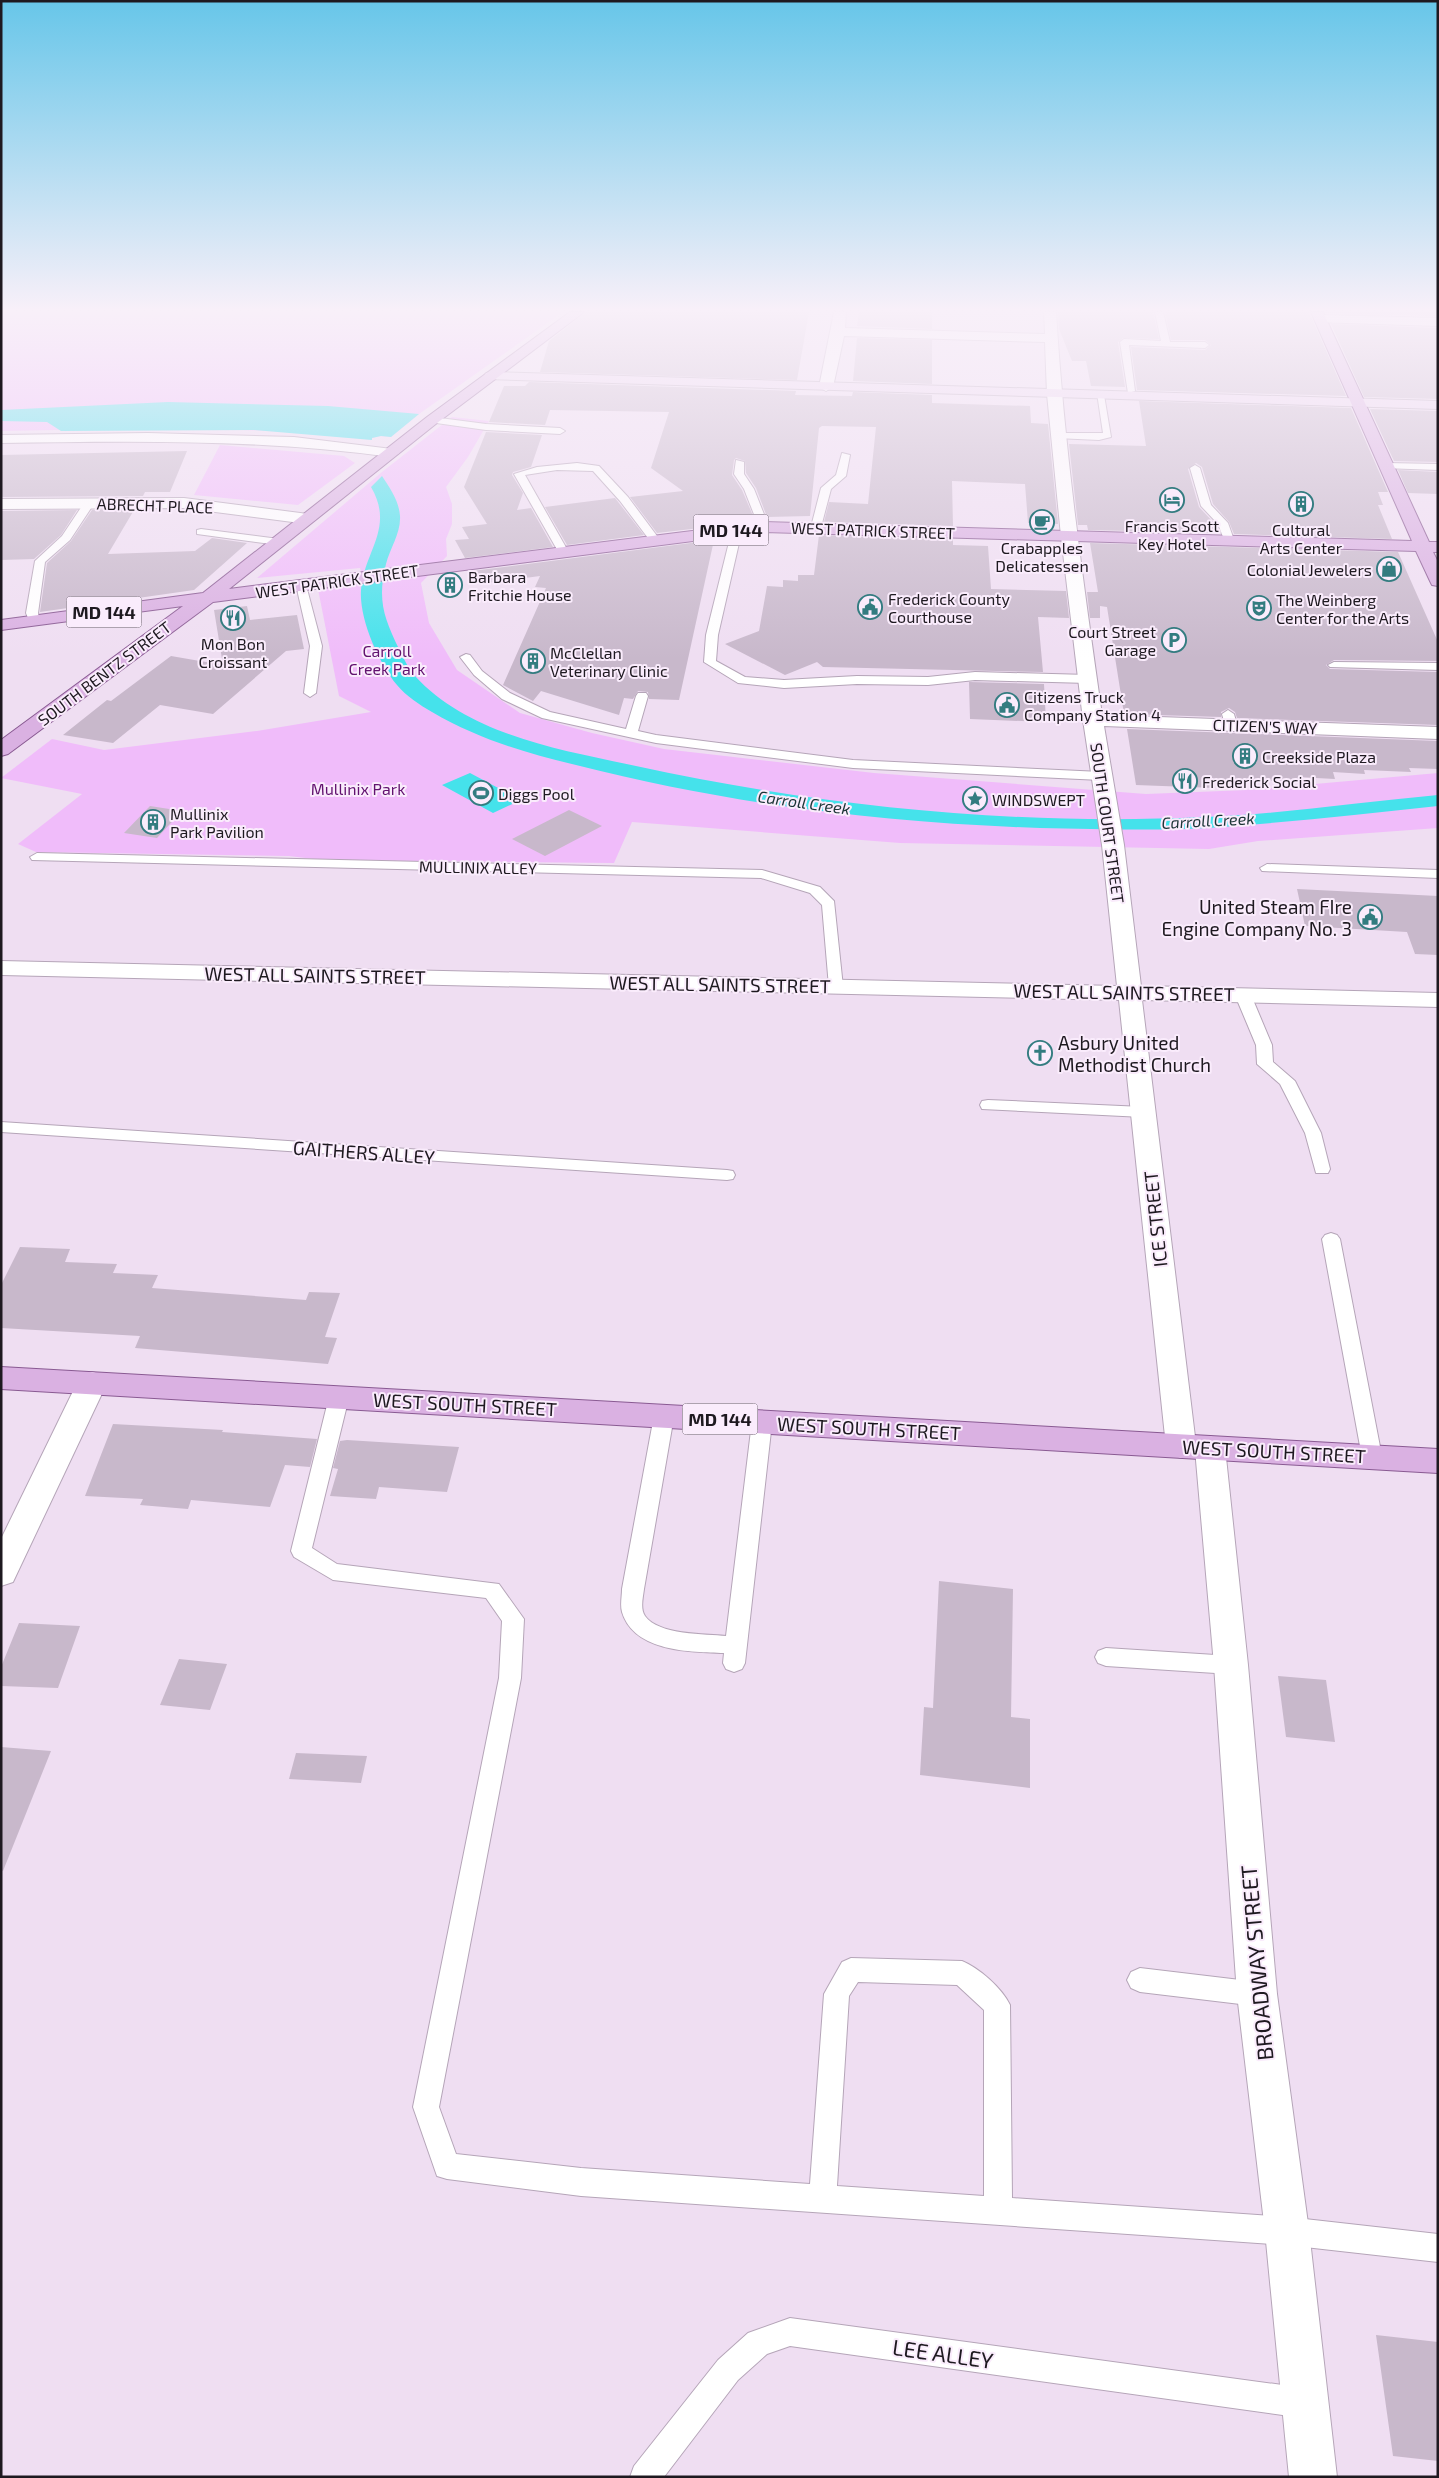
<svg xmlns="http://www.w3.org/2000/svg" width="1439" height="2478" viewBox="0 0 1439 2478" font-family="'Exo 2',sans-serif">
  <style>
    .green { fill: #f0bcfa }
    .water { fill: #45e2eb }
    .building { fill: #c8b8cb }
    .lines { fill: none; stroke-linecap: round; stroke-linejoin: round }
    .lane-casing { stroke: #b5a5b8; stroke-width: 2 }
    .street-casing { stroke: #b5a5b8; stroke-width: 2 }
    .secondary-casing { stroke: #b5a5b8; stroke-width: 2 }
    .primary-casing { stroke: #895a92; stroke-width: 2 }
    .lane { fill: #fff; fill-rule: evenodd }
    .street { fill: #fff; fill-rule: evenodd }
    .secondary { fill: #edd8f1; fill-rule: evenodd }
    .primary { fill: #dab1e2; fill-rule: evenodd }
    .labels { text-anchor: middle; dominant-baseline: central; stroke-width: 4; stroke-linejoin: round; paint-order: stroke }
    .far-street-label { font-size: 16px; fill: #1e1920; stroke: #faecfc }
    .far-poi-label { font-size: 16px; fill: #1e1920; stroke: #faecfc; text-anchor: start }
    .far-park-label { font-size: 16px; fill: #62126f; stroke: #faecfc }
    .far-water-label { font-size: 16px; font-style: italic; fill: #1b3436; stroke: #faecfc }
    .shield { fill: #faecfc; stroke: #605862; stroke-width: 1 }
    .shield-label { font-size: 18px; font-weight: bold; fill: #1e1920 }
    .poi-label { font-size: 19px; fill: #1e1920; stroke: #faecfc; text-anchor: end }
    .street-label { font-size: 19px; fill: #1e1920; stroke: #faecfc }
    .near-street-label { font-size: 22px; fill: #1e1920; stroke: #faecfc }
  </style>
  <rect width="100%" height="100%" fill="#efdef2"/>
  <path class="green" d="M1 312H563L419 414 391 437 380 436 372 438V440C249 424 125 429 1 431Z
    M452 417 489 421 468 457 446 487 452 504V524L446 539 447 556 421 583 429 623 457 670 520 713 592 733 664 749 874 773 1146 794 1247 790 1438 773V828L1258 841 1209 849 900 843 632 822 614 863 323 860 289 856 36 852 18 844 82 794 1 778 52 739 104 750 257 731 371 712 339 696 318 589 364 582 360 568 257 578 382 472Z
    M220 445 344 456 355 463 298 505 194 495Z"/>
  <path class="water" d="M168 402 328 406 419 414 391 437 381 436 372 438V440L254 430 61 431 47 422 1 421V410Z
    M382 476C390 488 399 501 400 516 401 533 390 548 386 564 377 600 384 618 399 649 404 659 408 668 415 676 469 735 561 750 636 766 821 806 1013 826 1204 817 1282 814 1360 802 1438 795V806C1361 814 1284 823 1207 828 1152 831 1096 829 1040 828 883 823 729 804 576 765 526 753 478 739 432 712 420 705 406 696 397 685 379 663 359 619 361 590 364 551 395 528 371 487Z
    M470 773 521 800 493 813 442 785Z"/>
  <path class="building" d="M586 312H809L797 380 540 372 549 341Z
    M859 312H932V329L857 326Z
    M1058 312H1153L1159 339 1123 338 1118 342 1125 387 1091 386 1086 361H1072L1059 329Z
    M1165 312H1309L1346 396 1137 390 1131 347 1205 350 1211 345 1205 340H1171Z
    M1325 312H1438V316L1326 313Z
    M1331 324 1438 328V399L1364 397Z
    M857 338 932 340V384L853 381Z
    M529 382 796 391 795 395 852 396 853 392 932 395V403L1030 406 1031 423 1048 424 1058 524 1028 523 1025 484 952 481 953 526 824 522 829 502 868 504 876 427 822 426 819 428 810 516 767 517 756 488 746 473 745 461 736 458 734 460 732 475 742 490 754 518 718 522V526L657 533 630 497 683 491 651 468 669 412 550 410 545 425 489 422 504 386H525Z
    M1139 401 1351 408 1388 492H1378L1383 505H1378L1392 539 1234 534 1229 522 1213 504 1202 467 1196 463 1188 469 1199 507 1216 525 1220 533 1088 530 1087 525H1078L1069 444 1146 446Z
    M1370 409 1438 411V462L1394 461Z
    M486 432 542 435 531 467 513 472 512 475 523 493 517 510 531 508 553 547 465 558 455 540 469 539 462 527 487 524 464 487Z
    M187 451 170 492H145L143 496 1 497V455Z
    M1398 470 1438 472V494L1408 493Z
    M615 498 644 535 567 545 545 507Z
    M77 510 61 535 34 559 1 560V511Z
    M92 510H134L108 554 195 551 212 538 247 543 194 590 40 612 47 563 71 541Z
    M819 535 953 539V545L988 546 991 589 1066 591 1069 618 1038 617 1043 672 823 667 817 662 785 675 725 644 759 631 767 586 783 587V580L798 581V575H814Z
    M714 540 679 700 649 699 648 692 638 691 633 699 624 698 619 715 541 691 533 701 503 685 546 588 535 587 540 576 480 584 472 571Z
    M1090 543 1398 552 1438 642V661L1334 660 1326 665 1330 669 1438 672V725L1237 718 1235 712 1229 708 1221 712V717L1124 714 1107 607 1100 606V618H1090L1087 592H1098Z
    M247 606 250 620 297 615 304 649 286 651 213 714 160 705 113 743 63 735 107 700 111 701 171 656 223 665 214 610Z
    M969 682 1044 684 1046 722 970 719Z
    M1127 729 1438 741V769L1409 768 1411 772 1364 770 1365 774 1333 772 1335 779 1298 777 1299 782 1232 779 1233 784 1215 783V788L1136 785Z
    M150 806 182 811 157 838 124 833Z
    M569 810 602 826 545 856 512 839Z
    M1297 889 1438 896V955L1415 954 1407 932 1305 926Z
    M20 1247 70 1249 65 1262 117 1264 113 1273 158 1275 152 1288 306 1300 309 1292 340 1293 325 1337 337 1338 328 1364 135 1348 140 1336 1 1328V1285Z
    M113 1424 223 1430 222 1432 317 1439 310 1467 285 1465 270 1507 191 1500 188 1509 140 1505 143 1499 85 1496Z
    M347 1440 459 1447 447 1492 379 1487 376 1499 330 1496 338 1469 333 1468 340 1441Z
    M939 1581 1013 1589 1011 1717 1030 1719V1788L920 1775 924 1707 933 1708Z
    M19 1623 80 1626 58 1688 1 1686V1667Z
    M179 1659 227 1664 210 1710 160 1705Z
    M1278 1676 1326 1680 1335 1742 1286 1737Z
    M1 1747 51 1751 3 1871 1 1870Z
    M296 1753 367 1756 361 1783 289 1779Z
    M1376 2335 1438 2342V2461L1393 2456Z"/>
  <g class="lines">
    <defs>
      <path id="lane" d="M1155 312H1163L1170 342H1205L1209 345 1205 348 1129 345 1135 391 1128 393 1120 342 1124 339 1161 341Z
        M1097 393 1104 395 1111 437 1099 440 1056 438V434L1059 433H1103Z
        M432 417 486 424 560 428 565 431 560 434 486 430 429 422 427 420Z
        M842 453 850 455 846 476 831 489 821 527 812 529 811 527 821 488 836 475Z
        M736 460 744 462V474L754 489 769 527 768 529 759 527 744 489 734 474Z
        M577 463 599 466 628 497 660 540 659 542H651L620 501 593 471 557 470 525 475 568 551 567 553H559L514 474 537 467Z
        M1386 463 1438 464V470L1383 468 1381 466Z
        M1195 465 1200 468 1211 505 1228 523 1234 540 1233 542H1225L1218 524 1201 506 1190 468Z
        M90 499 95 502 70 540 45 562 38 613 40 621 38 623H30L26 613 35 561 62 536 86 500Z
        M737 527 742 530 718 635 716 661 745 677 784 680 857 676 928 677 975 672 1088 675 1094 679 1088 683 975 680 928 685 857 684 784 688 738 683 704 662 706 635 732 530Z
        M201 529 279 539 284 542 279 545 197 534V530Z
        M301 582 306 585 322 646 316 693 310 697 304 693 310 646 296 585Z
        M466 654 470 655 482 671 510 693 550 712 626 729 636 696 638 693H646L648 696 638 731 656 735 853 760 1101 772 1107 776 1101 780 853 768 656 743 542 718 502 699 474 675 460 657Z
        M1334 662 1438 663V670L1330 667 1328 665Z
        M1228 710 1234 714 1237 725 1235 728 1231 729 1225 725 1222 714Z
        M37 853 762 870 820 887 834 901 843 987 836 991 829 987 822 905 810 893 761 878 32 860 30 857Z
        M1267 864 1438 870V878L1262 871 1260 868Z
        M1243 990 1251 995 1272 1045 1273 1062 1295 1081 1321 1133 1330 1169 1328 1173H1316L1305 1133 1280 1084 1257 1064 1256 1045 1235 995Z
        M988 1100 1143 1107 1149 1108 1151 1112 1149 1116 1143 1117 982 1109 980 1105 982 1101Z
        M1 1122 727 1170 733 1171 735 1175 733 1179 727 1180 1 1132Z
        M1331 1233 1337 1235 1340 1239 1382 1457 1379 1462 1372 1464 1365 1462 1362 1457 1322 1239 1325 1235Z
        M339 1390 346 1392 349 1397 312 1548 337 1564 499 1584 524 1619 521 1678 439 2107 456 2154 581 2168 810 2184 824 1994 842 1962 851 1958 962 1961C979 1968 1002 1988 1010 2005L1012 2198 1287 2217 1438 2234V2262L1287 2245 581 2196 447 2179 437 2176 413 2107 499 1678 502 1621 486 1598 333 1580 294 1557 291 1551 329 1397 332 1392ZM858 1982 957 1985 984 2010V2196L837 2186 849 1996Z
        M664 1409 671 1411 674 1416 644 1589C643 1597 640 1609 645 1616 658 1635 706 1634 726 1636L752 1422 755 1417 762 1415 769 1417 772 1422 745 1663 742 1669 734 1672 726 1669 723 1663 724 1653C691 1652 634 1652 622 1612 620 1605 622 1596 622 1589L654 1416 657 1411Z
        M1106 1648 1231 1656 1239 1659 1242 1665 1239 1671 1231 1674 1106 1666 1098 1663 1095 1657 1098 1651Z
        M1140 1968 1257 1982 1266 1985 1270 1994 1266 2003 1257 2006 1140 1992 1131 1988 1127 1980 1131 1972Z
        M790 2318 1304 2388 1314 2393 1319 2403 1314 2413 1304 2418 790 2346 767 2354 738 2380 664 2477H630L634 2466 718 2360 748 2333Z"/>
      <path id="street" d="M834 312H846L845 328 1045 334 1044 312H1056C1064 447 1083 581 1102 715L1438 727V739L1104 726 1124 845 1141 986 1438 993V1007L1142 1000 1196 1445 1199 1440 1210 1436 1221 1440 1225 1448 1248 1665 1277 1994 1309 2231 1337 2477H1289L1265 2231 1237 1994 1214 1665 1195 1449 1192 1454 1181 1458 1170 1454 1166 1446 1119 1000 1 975V961L1117 986 1102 845 1083 720 1061 536 1047 394 1045 342 844 336 833 387 826 391 819 387Z
        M1321 315 1438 318V326L1316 322 1315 319 1316 316Z
        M148 433 294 437 392 449 399 453 392 457C262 439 132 441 1 443V435Z
        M184 498 308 514 316 519 308 524 184 508 1 509V499Z
        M92 1372 103 1375 107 1383 13 1582 1 1586V1539L77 1383 81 1375Z"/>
      <path id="secondary" d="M491 372 1438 401V409L486 379 484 376 486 373Z"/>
      <path id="primary" d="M570 312H584L437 423 229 589 764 522 1412 541 1311 312H1323L1429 542H1438V552H1433L1438 562V586L1432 585 1430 581 1416 551 764 532 213 602 8 754 1 756V740L183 606 1 630V620L203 593 427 417Z
        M1 1367 1438 1449V1473L1 1389Z"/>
    </defs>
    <use href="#lane" class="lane-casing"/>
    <use href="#street" class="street-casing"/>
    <use href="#secondary" class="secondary-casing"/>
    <use href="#primary" class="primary-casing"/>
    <use href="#lane" class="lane"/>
    <use href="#street" class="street"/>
    <use href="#secondary" class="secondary"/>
    <use href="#primary" class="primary"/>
  </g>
  <linearGradient id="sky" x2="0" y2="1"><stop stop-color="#67c6e9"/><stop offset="0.47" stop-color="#f8f0f9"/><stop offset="1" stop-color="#f8f0f9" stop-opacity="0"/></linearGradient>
  <rect width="1439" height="659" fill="url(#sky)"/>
  <defs>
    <symbol id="hotel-ring" viewBox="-11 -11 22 22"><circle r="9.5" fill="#faecfc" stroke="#337c80" stroke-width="1.5"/><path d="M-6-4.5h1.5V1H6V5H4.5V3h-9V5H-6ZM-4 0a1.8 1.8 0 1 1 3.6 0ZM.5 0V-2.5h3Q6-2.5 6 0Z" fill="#337c80"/></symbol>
    <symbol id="building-ring" viewBox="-11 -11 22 22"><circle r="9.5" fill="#faecfc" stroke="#337c80" stroke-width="1.5"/><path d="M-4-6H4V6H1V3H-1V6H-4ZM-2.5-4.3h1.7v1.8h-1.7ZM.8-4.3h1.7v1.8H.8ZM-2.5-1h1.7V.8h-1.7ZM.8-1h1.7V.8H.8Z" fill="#337c80"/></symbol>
    <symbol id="cafe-ring" viewBox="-11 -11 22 22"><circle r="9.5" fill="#faecfc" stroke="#337c80" stroke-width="1.5"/><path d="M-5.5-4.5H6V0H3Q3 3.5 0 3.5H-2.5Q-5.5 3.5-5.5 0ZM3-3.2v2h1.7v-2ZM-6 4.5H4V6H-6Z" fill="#337c80"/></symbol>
    <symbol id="shop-ring" viewBox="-11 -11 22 22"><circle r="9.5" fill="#faecfc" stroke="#337c80" stroke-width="1.5"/><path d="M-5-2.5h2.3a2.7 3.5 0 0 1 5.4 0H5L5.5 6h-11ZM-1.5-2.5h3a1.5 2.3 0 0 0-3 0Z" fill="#337c80"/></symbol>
    <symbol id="civic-ring" viewBox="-11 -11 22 22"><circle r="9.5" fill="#faecfc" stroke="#337c80" stroke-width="1.5"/><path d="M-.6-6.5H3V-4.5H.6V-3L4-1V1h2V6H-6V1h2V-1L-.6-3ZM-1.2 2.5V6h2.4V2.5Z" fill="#337c80"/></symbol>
    <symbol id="theatre-ring" viewBox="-11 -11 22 22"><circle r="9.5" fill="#faecfc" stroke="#337c80" stroke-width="1.5"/><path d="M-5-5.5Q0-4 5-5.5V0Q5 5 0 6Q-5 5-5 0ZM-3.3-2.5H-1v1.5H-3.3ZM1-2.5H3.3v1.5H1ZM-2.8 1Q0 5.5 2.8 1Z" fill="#337c80"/></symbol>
    <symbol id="restaurant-ring" viewBox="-11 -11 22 22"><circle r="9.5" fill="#faecfc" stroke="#337c80" stroke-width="1.5"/><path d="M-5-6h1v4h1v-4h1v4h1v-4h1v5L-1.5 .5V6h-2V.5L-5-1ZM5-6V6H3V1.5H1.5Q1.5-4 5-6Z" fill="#337c80"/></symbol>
    <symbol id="parking-ring" viewBox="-11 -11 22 22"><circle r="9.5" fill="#faecfc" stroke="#337c80" stroke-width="1.5"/><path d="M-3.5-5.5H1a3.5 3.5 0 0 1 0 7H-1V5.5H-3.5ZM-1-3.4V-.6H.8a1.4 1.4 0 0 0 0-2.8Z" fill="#337c80"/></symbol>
    <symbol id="stadium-ring" viewBox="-11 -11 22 22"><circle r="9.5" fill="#faecfc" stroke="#337c80" stroke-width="1.5"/><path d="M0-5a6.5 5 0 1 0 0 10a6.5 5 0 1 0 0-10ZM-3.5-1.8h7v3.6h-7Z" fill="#337c80"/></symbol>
    <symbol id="sight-ring" viewBox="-11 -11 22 22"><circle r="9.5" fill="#faecfc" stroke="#337c80" stroke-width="1.5"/><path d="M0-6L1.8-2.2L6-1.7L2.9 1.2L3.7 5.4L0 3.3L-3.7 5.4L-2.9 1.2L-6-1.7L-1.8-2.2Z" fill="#337c80"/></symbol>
    <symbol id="church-ring" viewBox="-11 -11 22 22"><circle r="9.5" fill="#faecfc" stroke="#337c80" stroke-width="1.5"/><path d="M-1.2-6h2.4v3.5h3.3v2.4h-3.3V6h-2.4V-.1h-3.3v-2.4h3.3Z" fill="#337c80"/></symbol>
  </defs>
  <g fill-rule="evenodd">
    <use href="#hotel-ring" x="1158" y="486" width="28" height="28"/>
    <use href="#building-ring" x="1287" y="490" width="28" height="28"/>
    <use href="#cafe-ring" x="1028" y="508" width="28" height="28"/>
    <use href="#shop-ring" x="1375" y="555" width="28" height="28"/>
    <use href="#building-ring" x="436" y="571" width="28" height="28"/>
    <use href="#civic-ring" x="856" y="593" width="28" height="28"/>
    <use href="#theatre-ring" x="1245" y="594" width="28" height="28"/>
    <use href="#restaurant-ring" x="219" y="604" width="28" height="28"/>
    <use href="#parking-ring" x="1160" y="626" width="28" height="28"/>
    <use href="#building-ring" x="519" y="647" width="28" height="28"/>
    <use href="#civic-ring" x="993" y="691" width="28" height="28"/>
    <use href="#building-ring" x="1231" y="742" width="28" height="28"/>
    <use href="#restaurant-ring" x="1171" y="767" width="28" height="28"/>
    <use href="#stadium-ring" x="467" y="779" width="28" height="28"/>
    <use href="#sight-ring" x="961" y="785" width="28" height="28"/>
    <use href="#building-ring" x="139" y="808" width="28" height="28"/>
    <use href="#civic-ring" x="1356" y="903" width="28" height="28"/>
    <use href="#church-ring" x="1026" y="1039" width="28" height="28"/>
  </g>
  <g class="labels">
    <g class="far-street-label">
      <text transform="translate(155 505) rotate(2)">ABRECHT PLACE</text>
      <text transform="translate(873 530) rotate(2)">WEST PATRICK STREET</text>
      <text transform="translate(337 581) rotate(-8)">WEST PATRICK STREET</text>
      <text transform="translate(104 673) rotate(-37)">SOUTH BENTZ STREET</text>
      <text transform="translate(1265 726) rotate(2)">CITIZEN'S WAY</text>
      <text transform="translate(1108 823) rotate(82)">SOUTH COURT STREET</text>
      <text transform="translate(478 867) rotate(1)">MULLINIX ALLEY</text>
    </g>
    <g class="far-poi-label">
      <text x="1172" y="525" text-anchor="middle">Francis Scott<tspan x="1172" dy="18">Key Hotel</tspan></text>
      <text x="1301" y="529" text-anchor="middle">Cultural<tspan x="1301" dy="18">Arts Center</tspan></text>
      <text x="1042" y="547" text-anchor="middle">Crabapples<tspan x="1042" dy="18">Delicatessen</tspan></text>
      <text x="1372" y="569" text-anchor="end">Colonial Jewelers</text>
      <text x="468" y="576">Barbara<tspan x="468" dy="18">Fritchie House</tspan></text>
      <text x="888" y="598">Frederick County<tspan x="888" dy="18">Courthouse</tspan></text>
      <text x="1276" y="599">The Weinberg<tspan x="1276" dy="18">Center for the Arts</tspan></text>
      <text x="1156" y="631" text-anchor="end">Court Street<tspan x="1156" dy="18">Garage</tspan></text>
      <text x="233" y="643" text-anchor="middle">Mon Bon<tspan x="233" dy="18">Croissant</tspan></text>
      <text x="550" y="652">McClellan<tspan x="550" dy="18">Veterinary Clinic</tspan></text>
      <text x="1024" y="696">Citizens Truck<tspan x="1024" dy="18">Company Station 4</tspan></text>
      <text x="1262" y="756">Creekside Plaza</text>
      <text x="1202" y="781">Frederick Social</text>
      <text x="498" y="793">Diggs Pool</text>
      <text x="992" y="799">WINDSWEPT</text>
      <text x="170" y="813">Mullinix<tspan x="170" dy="18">Park Pavilion</tspan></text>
    </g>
    <g class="far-park-label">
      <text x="387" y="650">Carroll<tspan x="387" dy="18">Creek Park</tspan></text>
      <text x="358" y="788">Mullinix Park</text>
    </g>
    <g class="far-water-label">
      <text transform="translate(804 802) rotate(8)">Carroll Creek</text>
      <text transform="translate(1208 820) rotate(-3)">Carroll Creek</text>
    </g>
    <g class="shield">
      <rect x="693.5" y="514.5" width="75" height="31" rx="4"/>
      <rect x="66.5" y="596.5" width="75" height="31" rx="4"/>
      <rect x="682.5" y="1403.5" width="75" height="31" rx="4"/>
    </g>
    <g class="shield-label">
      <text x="731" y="530">MD 144</text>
      <text x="104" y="612">MD 144</text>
      <text x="720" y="1419">MD 144</text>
    </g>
    <g class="poi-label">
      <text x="1352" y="906">United Steam FIre<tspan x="1352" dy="22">Engine Company No. 3</tspan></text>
      <text x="1058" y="1042" text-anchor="start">Asbury United<tspan x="1058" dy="22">Methodist Church</tspan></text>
    </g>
    <g class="street-label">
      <text transform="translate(315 975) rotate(1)">WEST ALL SAINTS STREET</text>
      <text transform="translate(720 984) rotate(1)">WEST ALL SAINTS STREET</text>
      <text transform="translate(1124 992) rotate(1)">WEST ALL SAINTS STREET</text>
      <text transform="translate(364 1152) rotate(4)">GAITHERS ALLEY</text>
      <text transform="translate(1155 1219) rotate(-96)">ICE STREET</text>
      <text transform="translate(465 1404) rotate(3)">WEST SOUTH STREET</text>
      <text transform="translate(869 1428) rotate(3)">WEST SOUTH STREET</text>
      <text transform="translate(1274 1451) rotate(3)">WEST SOUTH STREET</text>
    </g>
    <g class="near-street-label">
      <text transform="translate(1256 1963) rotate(-95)">BROADWAY STREET</text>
      <text transform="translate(943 2353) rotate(8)">LEE ALLEY</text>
    </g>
  </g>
  <rect width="1439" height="2478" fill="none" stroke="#1e1920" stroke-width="5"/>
</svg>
